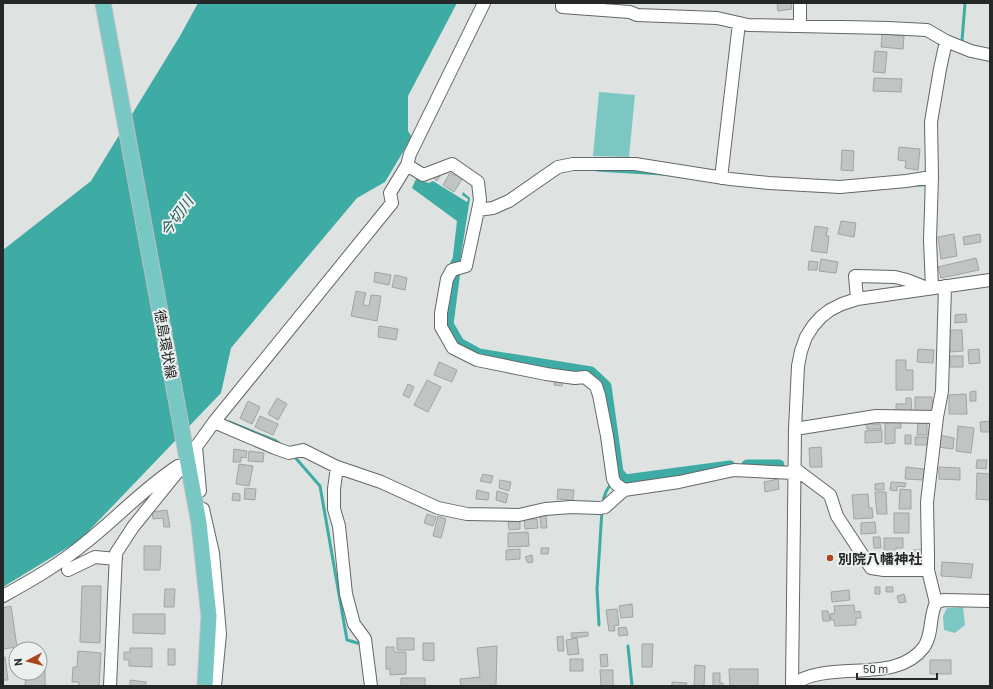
<svg xmlns="http://www.w3.org/2000/svg" width="993" height="689" viewBox="0 0 993 689" font-family="Barlow,'Noto Sans JP',sans-serif">
  <style>
    .green { fill: #7cc7c2 }
    .water { fill: #3eaba4 }
    .lines { fill: none; stroke-linecap: round; stroke-linejoin: round }
    .stream { stroke: #3eaba4; stroke-width: 3 }
    .canal { stroke: #3eaba4; stroke-width: 11 }
    .building { fill: #c0c4c3; stroke: #a0a4a3 }
    .minor-casing { stroke: #636767; stroke-width: 14 }
    .major-casing { stroke: #bebebe; stroke-width: 17 }
    .minor { stroke: #fff; stroke-width: 12 }
    .major { stroke: #77c8c4; stroke-width: 15 }
    .poi-dot { fill: #ac451f; stroke: #ecf0ef; stroke-width: 1.5 }
    .labels { text-anchor: middle; dominant-baseline: central; stroke-width: 4; stroke-linejoin: round; paint-order: stroke }
    .street-label { font-size: 14px; fill: #262727; stroke: #ecf0ef }
    .poi-label { font-size: 14px; font-weight: bold; fill: #262727; stroke: #ecf0ef; text-anchor: start }
    .water-label { font-size: 15px; font-style: italic; fill: #1d5956; stroke: #ecf0ef }
  </style>
  <rect width="100%" height="100%" fill="#dee3e2"/>
  <path class="green" d="M599 92 635 95 629 157 593 156Z
    M963 607 965 625 955 633 944 630 943 616 947 608Z"/>
  <path class="water" d="M198 3H457L408 96V131L412 137 385 182 357 198 231 348 221 393 80 540 3 587V250L91 181 180 36Z
    M416 179 429 183 433 181 467 202 468 199 462 195 463 192 470 198 460 262 452 264 457 221 412 188Z"/>
  <g class="lines">
    <path class="stream" d="M962 41 965 3
      M597 170 663 174
      M915 185H924
      M229 422 276 441 280 444
      M293 455 320 486 347 640 361 644
      M603 503C604 495 606 489 612 483
      M599 625 597 589 602 510
      M628 646 632 686"/>
    <path class="canal" d="M456 263 448 324 459 343 479 354 591 372 606 386 618 472 625 480 730 466
      M747 465H779"/>
  </g>
  <path class="building" d="M777 3H791L792 9 778 11Z
    M882 34 904 36 903 49 881 47Z
    M875 51 887 52 885 73 873 72Z
    M874 78 902 79 901 92 873 91Z
    M899 147 920 149 918 170 905 168 906 161 898 160Z
    M842 150 854 151 853 171 841 170Z
    M458 172 464 176 454 192 443 185 450 173 456 176Z
    M437 174 440 176 437 181 434 178Z
    M841 221 856 223 854 237 838 234Z
    M815 226 828 228 826 236H829L827 253 811 251Z
    M954 234 957 256 941 259 938 237Z
    M980 234 981 242 964 245 963 237Z
    M976 258 979 270 941 278 938 267Z
    M821 259 838 262 836 273 819 271Z
    M809 261 818 262 817 270H808Z
    M375 272 391 275 389 285 374 282Z
    M395 275 407 278 405 290 392 287Z
    M356 291 366 293 363 305 369 306 371 295 381 296 377 321 351 316Z
    M966 314 967 322 955 323V315Z
    M379 326 398 329 396 340 378 337Z
    M949 330H962L963 351 950 352Z
    M918 349 934 350 933 363 917 362Z
    M979 349 980 363 969 364 968 350Z
    M950 356H963V367H950Z
    M896 360H906V370H913V390H896Z
    M439 362 457 370 452 382 434 375Z
    M427 380 441 387 428 412 414 405Z
    M555 380 563 381 562 386 554 385Z
    M408 384 414 387 409 398 403 395Z
    M976 391V401H970V392Z
    M966 394 967 414H949V395Z
    M915 397H932L933 412H915Z
    M277 398 287 404 278 420 268 414Z
    M906 398H911L912 412H896V404H906Z
    M248 401 260 407 252 424 240 418Z
    M260 416 278 424 273 435 255 427Z
    M990 421V432H981L980 422Z
    M901 422V428H895V443L885 444V423Z
    M918 422 927 423V435H917Z
    M866 424H880L881 429H867Z
    M958 426 974 428 971 453 956 451Z
    M882 430V442L865 443V431Z
    M905 435H911V444H905Z
    M939 435 954 438 953 449 938 447Z
    M915 437H928L927 445H915Z
    M821 447 822 467H810L809 448Z
    M234 449 247 451 246 458 241 457V462H233Z
    M249 451 264 453 263 462 248 461Z
    M977 460H987L986 469 976 468Z
    M239 464 253 466 249 486 236 484Z
    M906 467 924 469 923 480 905 479Z
    M939 467 960 468V480L939 479Z
    M977 473 990 474V500L976 499Z
    M483 474 493 476 491 483 480 481Z
    M778 479 779 489 765 492 764 482Z
    M500 480 511 482 509 491 499 488Z
    M891 482 906 483 905 487 897 486V491L890 490Z
    M884 483V490H875V484Z
    M245 488 256 489 255 500 244 499Z
    M558 489 574 490 573 500 557 499Z
    M900 489 911 490V509H899Z
    M477 490 489 493 488 500 476 499Z
    M497 491 508 494 506 503 496 500Z
    M875 492H886L887 514H877Z
    M233 493 240 494V501L232 500Z
    M868 494 869 508H872L873 518 854 519 852 495Z
    M167 510 170 527H164L163 518 153 519 152 512Z
    M894 513H909V533H894Z
    M427 514 436 517 433 526 424 523Z
    M546 515 547 528H541L540 516Z
    M438 516 446 519 441 538 433 536Z
    M524 519H537L538 528 525 529Z
    M520 521V529L509 530 508 522Z
    M875 522 876 533 861 534V523Z
    M528 532 529 546 508 547V533Z
    M873 537H880L881 548H874Z
    M884 538H903V548H896V560H884Z
    M144 546H161L160 570H144Z
    M541 548H549L548 554H541Z
    M520 549V559L506 560V550Z
    M913 550H923L922 563 902 562 903 556 913 557Z
    M532 555 533 562 528 563 525 557Z
    M942 562 973 564 971 578 941 576Z
    M82 586H101L100 643 80 642Z
    M875 587H880V594H875Z
    M886 587H893V592H886Z
    M165 589H175L174 607H164Z
    M849 590 850 600 832 602 831 592Z
    M904 594 906 602 899 603 897 596Z
    M632 604 633 617 621 618 619 606Z
    M854 605 855 612 860 611 861 618H856V625L835 626 834 620H831L830 614 835 613 834 606Z
    M11 606 17 647 3 649V608Z
    M617 609 619 625 614 626 615 631H609L606 610Z
    M822 611H828L830 621H823Z
    M133 614H165V634L133 633Z
    M626 627 628 635 619 636 618 628Z
    M588 632V636L572 638 571 633Z
    M563 636 564 651H558L557 637Z
    M397 638H414V650H397Z
    M577 638 579 654 568 655 566 640Z
    M423 643H434V661L423 660Z
    M642 644H653L652 667H642Z
    M497 646 496 686H461L460 679 480 677 477 648Z
    M386 647H394V652H406V674L390 675V669H386Z
    M130 648H152V667L129 666V660H124V652H130Z
    M168 649H175V665H168Z
    M78 651 101 653 99 686H79V682H72L73 667H77Z
    M607 654 608 666 601 667 600 655Z
    M3 657H5L8 680H3Z
    M40 657H45V686H25L26 673H40Z
    M570 659H583V671H570Z
    M930 660H951V674H930Z
    M695 665 705 666 704 686H694Z
    M729 669H758V686H730Z
    M600 670H613V686H601Z
    M713 673H720V683H723V686H713Z
    M401 678H425V686H401Z
    M130 680 146 682V686H130Z
    M672 682 687 683 686 686H672Z"/>
  <g class="lines">
    <defs>
      <path id="minor" d="M562 3V7L630 12 637 15 717 18 748 25 888 28 927 30 946 41 971 51 990 55
        M800 26V3
        M407 165 423 175 452 164 478 182 480 200 478 210
        M721 178 739 23
        M932 288 930 240 932 177 931 122 940 69 946 41
        M857 299 855 276 895 277 907 280 927 288
        M214 422 275 448 289 453 303 450 337 467 381 482 438 508 467 514 519 515 545 509 571 507 600 508 605 507 624 490 679 482 734 470 794 473
        M795 429 876 416 937 417
        M337 467 334 489V509L339 526 346 594 354 624 365 639 371 686
        M794 468 830 495 837 516 871 568 884 570H928
        M624 490 616 484 613 479 607 436 599 395 596 386 585 377 575 378 546 374 477 360 453 348 441 327V313L447 279 452 270 466 266 478 210 493 208 509 201 558 167 573 164H635L730 179 769 183 840 187 906 181 932 177
        M200 491 196 447 214 422 392 203 390 193 407 165 410 154 484 3
        M203 509 213 553 220 634 215 686
        M68 570 95 557 116 559
        M3 596C32 580 60 564 85 543 117 518 144 488 178 466
        M936 603 943 600 990 601
        M792 685C830 658 895 686 924 647 933 634 929 616 936 603L928 570V555L927 502 937 417 942 391 945 286
        M110 686 116 553 133 527 187 460
        M792 686 795 429 798 366 801 351 806 337 813 326 821 317 830 310 842 304 857 299 990 280"/>
      <path id="major" d="M103 3 199 523 209 616 205 686"/>
    </defs>
    <use href="#minor" class="minor-casing"/>
    <use href="#major" class="major-casing"/>
    <use href="#minor" class="minor"/>
    <use href="#major" class="major"/>
  </g>
  <circle class="poi-dot" cx="830" cy="558" r="4"/>
  <g class="labels">
    <g class="street-label">
      <text transform="translate(166 344) rotate(80)">徳島環状線</text>
    </g>
    <g class="poi-label">
      <text x="838" y="558">別院八幡神社</text>
    </g>
    <g class="water-label">
      <text transform="translate(176 216) rotate(-54)">今切川</text>
    </g>
  </g>
  <rect width="993" height="689" fill="none" stroke="#262727" stroke-width="8"/>
  <g transform="translate(28 661) rotate(263)"><circle r="19" fill="#ecf0ef" stroke="#9da09f"/>
  <path d="M0-3L7 15L0 10L-7 15Z" fill="#ac451f"/>
  <text y="-6" font-size="11" font-weight="bold" text-anchor="middle" fill="#262727">N</text>
  </g>
  <path d="M857 673v6h80v-6" fill="none" stroke="#262727" stroke-width="2"/>
  <text x="863" y="673" font-size="12" fill="#262727" stroke="#ecf0ef" stroke-width="3" paint-order="stroke">50 m</text>
</svg>
